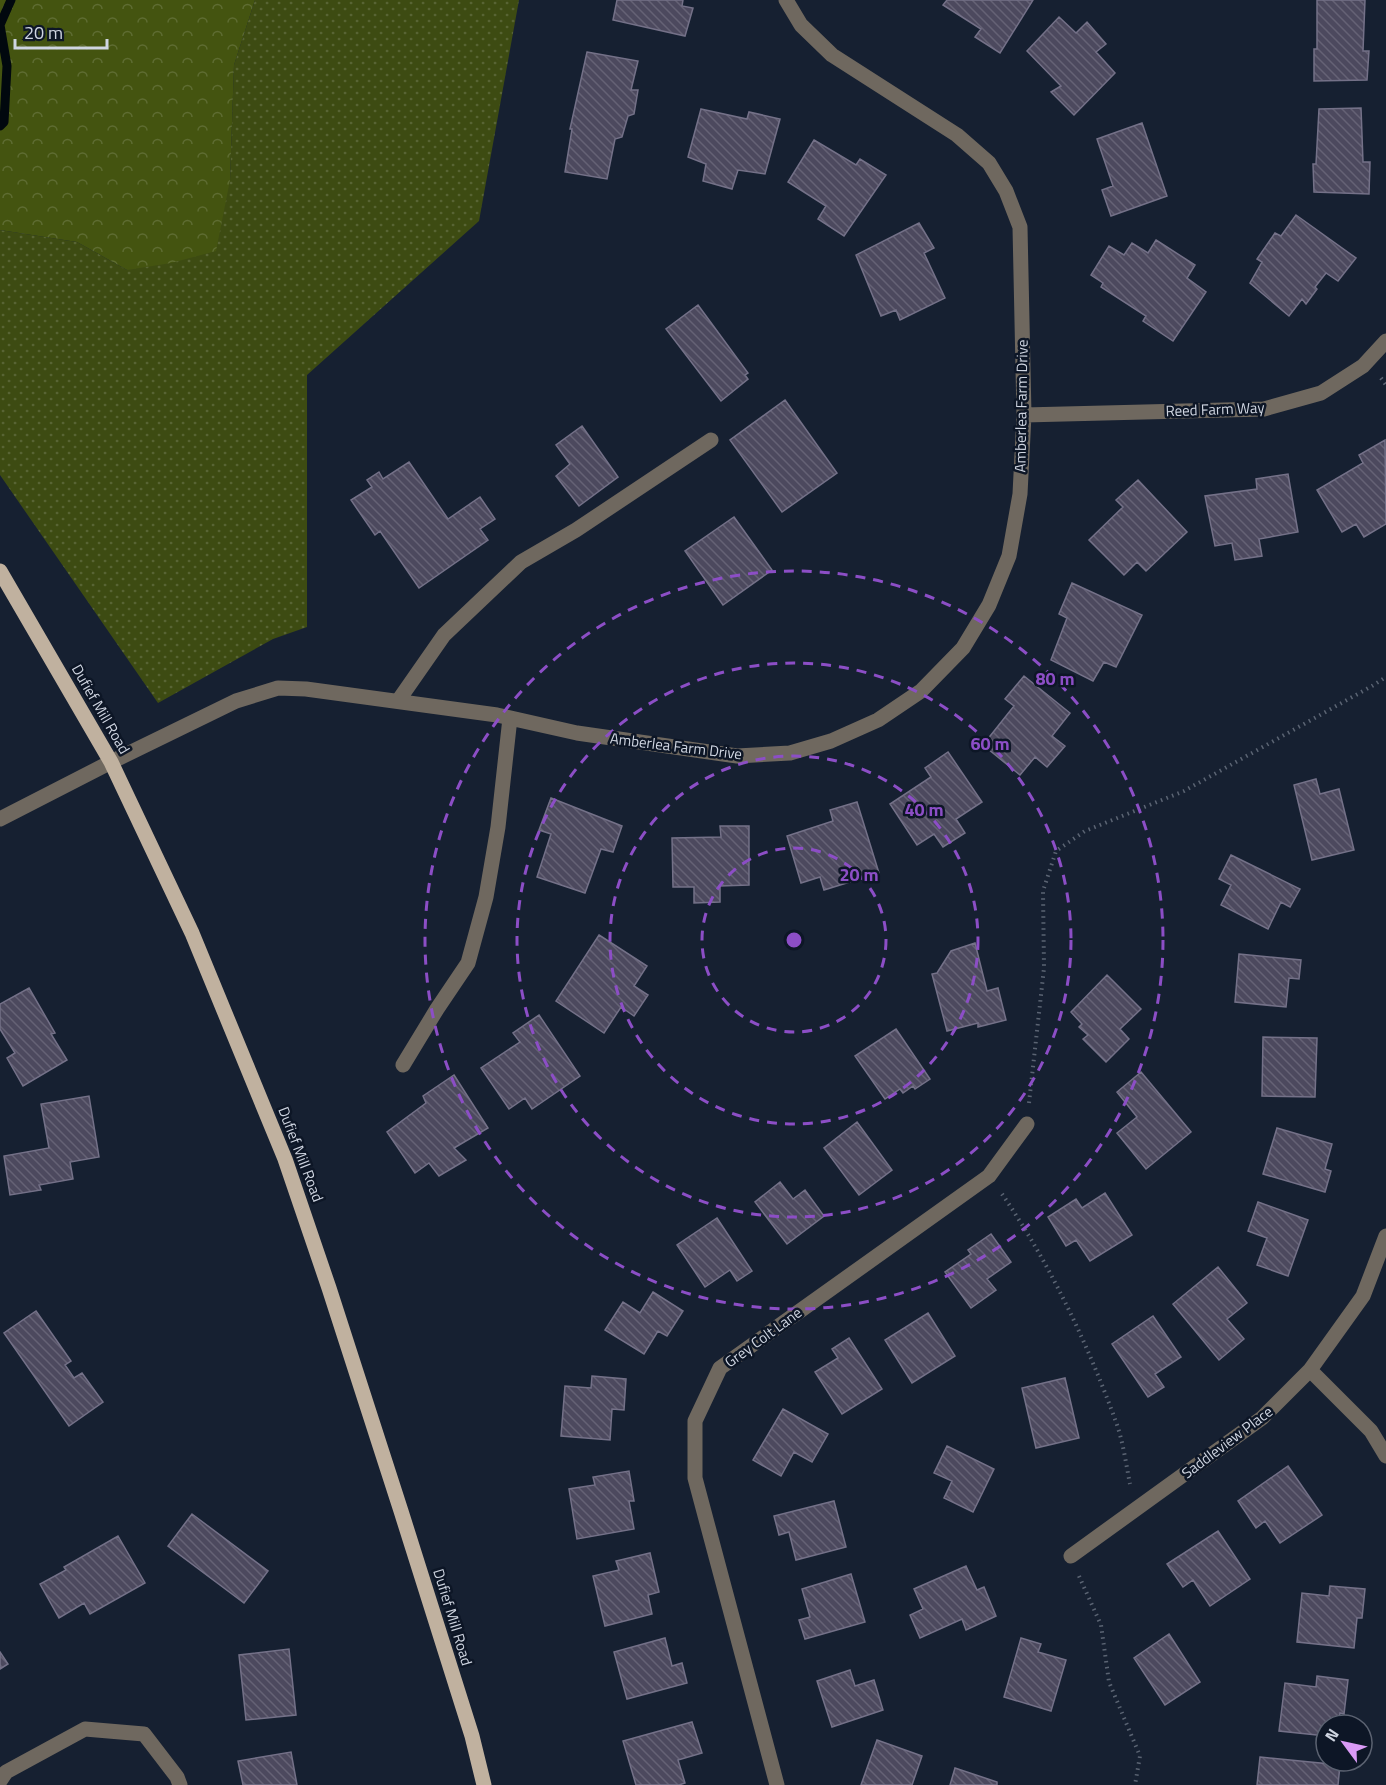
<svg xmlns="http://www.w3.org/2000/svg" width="1386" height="1785" viewBox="0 0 1386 1785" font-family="'Titillium Web',sans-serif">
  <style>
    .grass { fill: url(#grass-dots) }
    .forest { fill: url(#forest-crowns) }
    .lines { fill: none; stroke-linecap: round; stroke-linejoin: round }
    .stream { stroke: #01080e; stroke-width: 9 }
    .building { fill: url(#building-back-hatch); stroke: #747188; stroke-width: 1.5 }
    .path { stroke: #5b6473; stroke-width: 4; stroke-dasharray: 1.5 4.5; stroke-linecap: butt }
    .minor { stroke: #6f685f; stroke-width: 15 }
    .major { stroke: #c0b19f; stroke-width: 15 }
    .ring { fill: none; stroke: #8c4ec6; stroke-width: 3; stroke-dasharray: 10 8 }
    .labels { text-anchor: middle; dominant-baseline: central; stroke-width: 5; stroke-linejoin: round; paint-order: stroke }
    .street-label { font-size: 15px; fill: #cfd5e1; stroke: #0d1626 }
    .centre { fill: #8c4ec6; stroke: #0d1626; stroke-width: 3 }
    .ring-label { font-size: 18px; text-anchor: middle; font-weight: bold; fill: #8c4ec6; stroke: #0d1626; stroke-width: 5; stroke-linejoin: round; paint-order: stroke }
  </style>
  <defs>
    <pattern id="grass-dots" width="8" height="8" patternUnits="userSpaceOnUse" patternTransform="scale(1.5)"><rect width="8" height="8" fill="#3d4b12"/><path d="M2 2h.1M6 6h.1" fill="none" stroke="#586434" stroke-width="1.8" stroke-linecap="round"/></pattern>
    <pattern id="forest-crowns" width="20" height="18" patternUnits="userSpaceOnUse" patternTransform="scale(1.5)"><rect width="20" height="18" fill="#445410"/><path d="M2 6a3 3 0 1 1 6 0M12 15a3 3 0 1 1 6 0" fill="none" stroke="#5e6c32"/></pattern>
    <pattern id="building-back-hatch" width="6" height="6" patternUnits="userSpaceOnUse" patternTransform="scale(1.5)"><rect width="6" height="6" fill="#4c495e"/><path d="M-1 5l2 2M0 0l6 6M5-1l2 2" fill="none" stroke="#656275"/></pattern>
  </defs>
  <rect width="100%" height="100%" fill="#162031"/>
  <path class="grass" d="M255 0H519L479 221 307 375V627L273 639 158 703 0 475V230L77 242 127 270 230 180 234 65Z"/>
  <path class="forest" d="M0 0H255L234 65 230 180 216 251 171 263 127 270 77 242 0 230Z"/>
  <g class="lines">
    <path class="stream" d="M0 126 4 122 7 66 0 25 11 0"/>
  </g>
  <path class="building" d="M617 0H683L682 6 693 8 685 36 613 20Z
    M947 0H1033L1000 53 975 37 981 29 943 5Z
    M1317 0H1365L1363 51H1369L1367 80 1314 81V49H1317Z
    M1059 17 1076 33 1087 22 1106 44 1096 52 1115 73 1074 115 1051 92 1061 86 1027 51Z
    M587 52 638 61 631 90H638L634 114 628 116 622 137 615 139 607 179 565 172 572 129H570Z
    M1361 108 1363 162H1370L1369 194 1314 192 1313 164H1316L1319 109Z
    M701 109 747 119 749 112 780 119 765 174 738 170 732 189 703 181 706 164 688 157Z
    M1142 123 1167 196 1111 216 1102 190 1113 186 1097 139Z
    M814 140 856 165 860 159 886 175 844 236 818 219 826 206 788 182Z
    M1296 215 1356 258 1338 281 1326 273 1315 287 1317 289 1306 304 1302 299 1289 316 1250 283 1262 262 1257 259 1275 233 1281 236Z
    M919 223 934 248 924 253 945 298 900 320 896 310 881 316 856 255Z
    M1156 240 1195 265 1187 278 1206 292 1173 341 1143 321 1146 316 1101 287 1103 283 1091 275 1109 246 1124 255 1132 243 1148 253Z
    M698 305 748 373 745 375 748 379 721 401 666 329Z
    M785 400 837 473 782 512 730 440Z
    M582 426 618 477 579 506 556 476 570 464 556 445Z
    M1385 440 1386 524 1364 537 1356 524 1342 532 1317 490 1363 463 1359 455Z
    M409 462 448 519 480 497 495 519 480 529 488 540 419 588 380 531 375 535 351 500 372 487 367 480 379 472 383 479Z
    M1288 474 1298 532 1259 539 1262 556 1235 560 1232 543 1215 546 1205 496 1257 489 1256 479Z
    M1138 480 1187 532 1146 571 1137 562 1124 575 1089 540 1123 507 1116 500Z
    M734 517 772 570 723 605 685 551Z
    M1072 583 1142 615 1116 667 1104 662 1093 681 1051 660 1067 618 1059 614Z
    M1024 676 1070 713 1052 736 1065 746 1047 767 1035 757 1020 775 983 745 1014 706 1005 699Z
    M948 752 982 802 956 819 965 833 943 847 934 834 917 845 890 804 931 777 925 768Z
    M1316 779 1320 794 1339 789 1354 850 1312 860 1294 785Z
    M551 798 622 826 613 852 601 849 585 893 537 877 551 834 539 830Z
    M857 802 879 873 824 890 820 877 801 883 787 836 833 821 830 810Z
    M720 826H749V885L720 886V902L694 903V887H673L672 838 721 837Z
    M1231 855 1300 889 1290 907 1281 902 1268 929 1221 905 1231 885 1219 879Z
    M599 935 647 966 634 986 648 995 634 1016 621 1007 604 1033 556 1001Z
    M975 943 987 991 998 988 1006 1020 978 1027V1023L947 1031 932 974 937 973 951 951Z
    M1239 954 1301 960 1299 979 1289 978 1286 1007 1235 1002Z
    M1107 975 1141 1009 1120 1029 1129 1039 1106 1062 1083 1039 1088 1035 1079 1027 1082 1024 1071 1012Z
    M29 988 55 1033 51 1034 67 1060 23 1086 7 1058 15 1053 0 1029V1004Z
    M539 1015 580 1076 532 1109 525 1098 509 1109 481 1068 520 1042 513 1033Z
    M896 1029 930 1079 915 1089 913 1086 903 1093 900 1089 885 1099 855 1056Z
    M1263 1037 1317 1038 1315 1097 1262 1096Z
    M1141 1072 1191 1132 1146 1169 1117 1133 1137 1117 1117 1092Z
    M454 1075 488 1128 454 1148 466 1160 439 1176 429 1163 415 1173 387 1132 426 1103 423 1096Z
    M89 1096 99 1157 70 1162 73 1179 39 1185 41 1190 10 1195 4 1156 49 1148 41 1104Z
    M857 1122 892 1170 859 1195 824 1148Z
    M1277 1128 1332 1144 1325 1169 1331 1171 1325 1192 1263 1174Z
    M780 1182 793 1199 805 1190 824 1216 787 1244 755 1202Z
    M1105 1193 1132 1235 1090 1261 1076 1240 1066 1246 1048 1217 1076 1199 1082 1208Z
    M1258 1202 1308 1220 1288 1276 1257 1265 1267 1238 1248 1231Z
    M717 1218 752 1271 737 1281 730 1270 705 1287 677 1245Z
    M991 1234 1011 1262 987 1279 996 1290 971 1308 945 1272 971 1254 968 1250Z
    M1218 1267 1247 1303 1227 1319 1244 1339 1219 1360 1173 1304Z
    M653 1292 683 1311 667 1336 658 1331 644 1354 605 1330 623 1302 640 1313Z
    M36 1311 71 1361 65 1365 74 1378 82 1373 103 1402 69 1426 4 1333Z
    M928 1313 955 1356 912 1383 885 1340Z
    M1153 1316 1181 1357 1155 1374 1164 1387 1148 1397 1112 1344Z
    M849 1338 882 1389 842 1414 815 1372 838 1358 832 1349Z
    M592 1376 626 1379 624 1410 612 1409 610 1440 561 1436 565 1386 591 1388Z
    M1065 1378 1079 1438 1036 1448 1022 1388Z
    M783 1409 828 1434 812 1462 794 1452 781 1476 753 1460Z
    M947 1446 994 1469 973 1512 944 1498 952 1481 934 1473Z
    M1288 1466 1322 1515 1280 1543 1265 1521 1256 1528 1238 1501Z
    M629 1471 634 1501H629L634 1529 577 1539 569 1489 595 1485 593 1477Z
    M834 1501 846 1547 796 1560 789 1532 779 1535 774 1516Z
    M192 1514 268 1571 244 1603 168 1546Z
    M1218 1531 1250 1579 1210 1606 1193 1580 1183 1587 1167 1564Z
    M118 1536 145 1583 90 1614 84 1603 59 1618 40 1584 66 1570 64 1567Z
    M650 1553 659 1592 648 1595 652 1614 605 1626 593 1576 619 1570 616 1561Z
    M966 1566 977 1590 984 1587 996 1616 966 1630 962 1619 920 1638 910 1615 923 1609 914 1589Z
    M851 1574 865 1622 805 1639 799 1620 810 1617 802 1589Z
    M1330 1586 1365 1589 1362 1618H1357L1354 1648 1297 1642 1302 1593 1329 1596Z
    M1169 1634 1200 1682 1165 1705 1134 1658Z
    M665 1638 672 1666 682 1663 687 1683 627 1699 614 1652Z
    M1021 1638 1041 1644 1038 1652 1066 1660 1051 1711 1004 1697Z
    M289 1649 296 1715 246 1720 239 1655Z
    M0 1652 8 1664 0 1669Z
    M850 1670 855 1686 874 1680 883 1710 832 1727 817 1681Z
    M1317 1676 1348 1680 1344 1714 1340 1713 1338 1725H1326V1736L1279 1731 1285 1683 1316 1687Z
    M692 1722 702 1753 678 1760 685 1783 679 1785H636L623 1741Z
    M877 1740 922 1756 912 1785H861Z
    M291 1752 297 1785H243L238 1761Z
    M1260 1757 1340 1765 1338 1785H1257Z
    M955 1768 997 1782V1785H950Z"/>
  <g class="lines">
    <path class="path" d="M1381 378 1386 385
      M1029 1103 1044 968 1043 891 1056 851 1085 831 1184 791 1372 686 1386 677
      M1002 1194C1050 1264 1087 1342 1116 1422 1123 1441 1126 1464 1130 1484
      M1079 1576 1101 1625 1109 1682 1140 1756 1135 1785"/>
    <path class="minor" d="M1024 415 1264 409 1321 393 1363 366 1386 341
      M398 701 444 635 521 562 576 530 711 440
      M0 819 111 762 236 701 278 688 306 689 497 715 577 733 737 756 790 753 831 741 878 720 921 691 963 648 989 605 1009 556 1020 494 1024 415 1020 227 1006 191 989 163 957 135 832 55 801 25 786 0
      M403 1065 437 1009 468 963 486 897 498 827 510 718
      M1310 1370 1371 1431 1386 1456
      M1071 1556 1262 1418 1310 1370 1363 1296 1386 1236
      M0 1781 6 1772 85 1729 144 1734 177 1777 180 1785
      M777 1785 695 1478V1421L720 1368 989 1176 1027 1124"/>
    <path class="major" d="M0 571 111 762 192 933 285 1159 329 1288 401 1511 472 1736 484 1785"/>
  </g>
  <g class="ring">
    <circle cx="794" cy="940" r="92"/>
    <circle cx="794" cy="940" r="184"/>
    <circle cx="794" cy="940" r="277"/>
    <circle cx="794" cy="940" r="369"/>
  </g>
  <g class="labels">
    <g class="street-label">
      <text transform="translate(1021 406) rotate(-89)">Amberlea Farm Drive</text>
      <text transform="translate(1215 409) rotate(-2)">Reed Farm Way</text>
      <text transform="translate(101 709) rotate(60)">Dufief Mill Road</text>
      <text transform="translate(676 746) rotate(7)">Amberlea Farm Drive</text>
      <text transform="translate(301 1154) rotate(69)">Dufief Mill Road</text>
      <text transform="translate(763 1337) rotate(-36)">Grey Colt Lane</text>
      <text transform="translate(1227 1442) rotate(-37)">Saddleview Place</text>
      <text transform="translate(453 1617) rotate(73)">Dufief Mill Road</text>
    </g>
  </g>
  <circle cx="794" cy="940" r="9" class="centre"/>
  <g class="ring-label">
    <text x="1055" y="685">80 m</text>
    <text x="990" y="750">60 m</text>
    <text x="924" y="816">40 m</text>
    <text x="859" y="881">20 m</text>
  </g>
  <g transform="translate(1344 1743) rotate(303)"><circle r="28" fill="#0d1626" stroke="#5b6271" stroke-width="1.5"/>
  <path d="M0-4.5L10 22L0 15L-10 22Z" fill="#da9af6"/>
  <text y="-9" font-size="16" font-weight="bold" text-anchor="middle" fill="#cfd5e1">N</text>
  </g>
  <path d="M15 39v9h92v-9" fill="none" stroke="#cfd5e1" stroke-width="3"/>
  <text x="24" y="39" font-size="18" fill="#cfd5e1" stroke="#0d1626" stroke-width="4.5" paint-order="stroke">20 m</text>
</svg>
